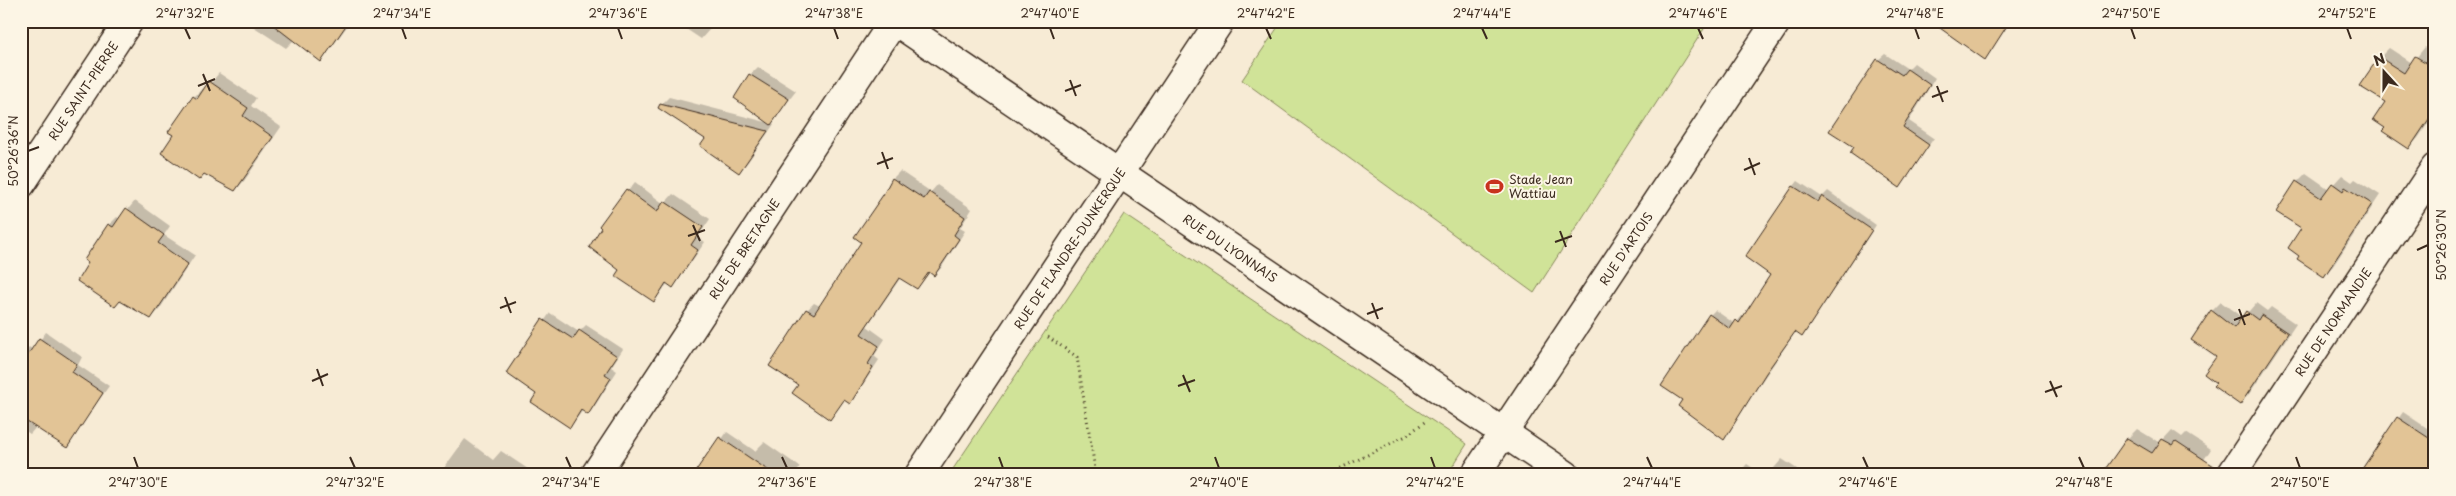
<svg xmlns="http://www.w3.org/2000/svg" width="2456" height="496" viewBox="0 0 2456 496" font-family="'Playpen Sans',sans-serif">
  <style>
    .green { fill: #d0e398; stroke: #86865b }
    .shadow { fill: #0003 }
    .building { fill: #e2c496; stroke: #3b2a1e }
    .lines { fill: none; stroke-linecap: round; stroke-linejoin: round }
    .minor-casing { stroke: #3b2a1e; stroke-width: 31 }
    .path { stroke: #3b2a1e; stroke-width: 3; stroke-dasharray: 1 4; stroke-linecap: butt }
    .minor { stroke: #fcf5e5; stroke-width: 28 }
    .ticks { fill: none; stroke: #3b2a1e; stroke-width: 2 }
    .labels { text-anchor: middle; dominant-baseline: central; stroke-width: 4; stroke-linejoin: round; paint-order: stroke }
    .street-label { font-size: 12px; fill: #3b2a1e; stroke: #fcf5e5 }
    .poi-label { font-size: 12px; fill: #3b2a1e; stroke: #fcf5e5; text-anchor: start }
    .neatline { fill: none; stroke: #3b2a1e; stroke-width: 2 }
    .ticks-label { font-size: 12px; text-anchor: middle; fill: #3b2a1e }
  </style>
  <rect width="100%" height="100%" fill="#f7ebd5"/>
  <filter id="ink" filterUnits="userSpaceOnUse"><feTurbulence type="fractalNoise" baseFrequency=".02" numOctaves="2"/><feDisplacementMap in="SourceGraphic" scale="10" xChannelSelector="R" yChannelSelector="G"/><feConvolveMatrix kernelMatrix="1 2 1 2 8 2 1 2 1" color-interpolation-filters="sRGB"/></filter>
  <g filter="url(#ink)">
    <path class="green" d="M1282 21H1709L1534 293 1242 80Z
      M1124 214 1467 444 1447 475H949Z"/>
    <path class="shadow" d="M250 21H351L321 61 294 40 286 48 248 23Z
      M674 21H717L701 39Z
      M1939 21H2011L1985 59Z
      M2425 47 2435 54V113L2418 138 2409 147 2386 127 2387 101 2361 86 2380 57 2389 48 2412 63Z
      M1885 54 1908 69 1914 63 1935 78 1909 121 1934 138 1900 186 1856 146 1878 60Z
      M758 67 796 91 771 123 774 124 747 163 739 171 707 139 661 105 669 97 770 123 750 75Z
      M219 73 256 98 251 106 281 127 244 181 235 190 175 135 194 97 203 88 205 90Z
      M900 171 931 192 937 185 972 209 960 228 965 231 941 268 934 275 930 272 917 288 901 277 867 326 885 339 874 356 879 360 856 395 849 402 845 399 830 418 800 384 807 310 814 303 820 306 863 241 893 178Z
      M2306 173 2329 189 2342 175 2352 182 2355 179 2380 195 2333 266 2324 275 2303 228 2297 182Z
      M1798 181 1822 197 1828 191 1876 225 1807 330 1802 335 1796 331 1723 438 1684 400 1710 315 1715 310 1735 324 1742 316 1744 318 1772 274 1794 186Z
      M635 182 664 204 673 194 710 219 698 237 705 242 680 278 673 286 668 283 654 301 620 270 601 226Z
      M135 201 170 226 164 235 195 255 159 310 151 318 109 225 117 217 120 219Z
      M2221 302 2243 318 2256 303 2267 311 2271 307 2296 324 2249 394 2239 403 2217 382 2218 356 2212 311Z
      M550 313 579 332 586 325 623 349 611 367 617 371 594 407 587 413 583 410 570 427 538 393 507 373Z
      M46 332 82 357 78 365 109 386 66 446 37 426 30 434 21 428V356L29 347 33 350Z
      M2403 412 2430 430 2435 425V475L2361 472Z
      M2137 429 2160 443 2172 430 2182 437 2186 433 2211 449 2194 475H2119L2128 438Z
      M727 432 755 451 764 442 800 467 795 475H696Z
      M465 439 493 460 501 451 537 475H439Z
      M1782 459 1806 475H1768Z
      M1747 464 1763 475H1737Z"/>
    <path class="building" d="M268 21H349L321 62Z
      M1930 21H2010L1985 60Z
      M2415 56 2435 68V110L2409 149 2382 131 2385 128 2373 120 2385 102 2359 86 2379 57 2404 73Z
      M1877 59 1902 75 1907 69 1930 85 1903 127 1929 145 1900 188 1850 153 1854 147 1829 131Z
      M749 74 789 99 771 125 734 98Z
      M209 81 248 108 243 116 273 137 235 191 204 174 199 180 161 153 173 135 168 132 193 96 197 99Z
      M660 104 768 131 739 173 700 146 705 139 658 108Z
      M892 178 924 199 929 192 965 217 954 235 959 239 934 276 929 272 917 289 899 278 861 334 879 346 868 364 873 367 850 404 844 400 830 420 792 393 798 385 769 366 806 309 814 314 861 242 854 237 883 195Z
      M2296 181 2321 198 2332 183 2343 191 2345 187 2372 204 2324 277 2297 259 2299 256 2288 248 2301 228 2276 212Z
      M1793 186 1818 202 1822 196 1872 230 1802 337 1795 332 1766 373 1724 440 1678 406 1682 400 1661 386 1709 314 1730 329 1736 320 1739 323 1770 275 1745 257Z
      M626 189 657 212 664 201 703 227 691 245 698 250 673 288 666 283 654 302 615 276 619 270 589 247 601 228 599 226Z
      M126 208 164 235 158 243 188 264 151 319 120 301 115 307 77 281 88 263 84 260 108 224 113 227Z
      M2211 310 2234 328 2246 311 2258 320 2261 315 2288 333 2240 405 2213 386 2216 383 2204 374 2216 357 2191 340Z
      M542 319 573 339 579 330 617 356 605 374 611 378 588 415 581 410 570 428 531 402 536 394 506 373Z
      M39 338 77 364 72 372 103 393 67 448 21 418V365Z
      M2397 417 2435 442V475H2358Z
      M719 437 775 475H693Z
      M2127 438 2152 453 2162 439 2173 445 2176 441 2217 468 2215 475H2101Z"/>
    <g class="lines">
      <defs>
        <g id="minor">
          <path id="s1" d="M895 21 1566 475"/>
          <path id="s2" d="M21 184 129 21"/>
          <path id="s3" d="M595 475 894 21"/>
          <path id="s4" d="M919 475 1220 21"/>
          <path id="s5" d="M1475 475 1777 21"/>
          <path id="s6" d="M2231 475 2435 168"/>
        </g>
      </defs>
      <use href="#minor" class="minor-casing"/>
      <path class="path" d="M1048 337 1077 357 1096 475
        M1327 475 1406 436 1427 420"/>
      <use href="#minor" class="minor"/>
    </g>
  </g>
  <path class="ticks" d="M185 28 190 39M402 28 406 39M618 28 622 39M834 28 838 39M1050 28 1054 39M1266 28 1271 39M1482 28 1487 39M1698 28 1703 39M1915 28 1919 39M2131 28 2135 39M2347 28 2351 39M203 74 210 91M1070 80 1076 96M198 86 215 79M1937 86 1943 102M1065 91 1081 85M1932 97 1948 91M28 151 39 147M882 152 888 169M1749 158 1755 175M877 164 893 158M1744 170 1760 163M693 225 700 241M1560 231 1566 247M688 236 705 230M1555 242 1572 236M2417 250 2428 245M505 297 511 313M1372 303 1378 319M500 308 516 302M2239 309 2245 325M1367 314 1383 308M2234 320 2250 314M317 369 323 386M1183 375 1190 392M312 381 328 374M2050 381 2057 397M1178 386 1195 380M2045 392 2062 386M134 457 138 468M350 457 355 468M566 457 571 468M782 457 787 468M999 457 1003 468M1215 457 1219 468M1431 457 1435 468M1647 457 1652 468M1863 457 1868 468M2079 457 2084 468M2296 457 2300 468"/>
  <defs>
    <symbol id="stadium-bare" viewBox="-9 -9 18 18"><path d="M0-5a6.5 5 0 1 0 0 10a6.5 5 0 1 0 0-10ZM-3.5-1.8h7v3.6h-7Z" fill="#c8321e" stroke="#fcf5e5" stroke-width="2.5" paint-order="stroke"/></symbol>
  </defs>
  <g fill-rule="evenodd">
    <use href="#stadium-bare" x="1482" y="174" width="25" height="25"/>
  </g>
  <g class="labels">
    <g class="street-label">
      <text stroke="none"><textPath href="#s2" startOffset="112">RUE SAINT-PIERRE</textPath></text>
      <text stroke="none"><textPath href="#s3" startOffset="271">RUE DE BRETAGNE</textPath></text>
      <text stroke="none"><textPath href="#s4" startOffset="272">RUE DE FLANDRE-DUNKERQUE</textPath></text>
      <text stroke="none"><textPath href="#s1" startOffset="405">RUE DU LYONNAIS</textPath></text>
      <text stroke="none"><textPath href="#s5" startOffset="272">RUE D'ARTOIS</textPath></text>
      <text stroke="none"><textPath href="#s6" startOffset="184">RUE DE NORMANDIE</textPath></text>
    </g>
    <g class="poi-label">
      <text x="1509" y="179">Stade Jean<tspan x="1509" dy="14">Wattiau</tspan></text>
    </g>
  </g>
  <rect width="2456" height="496" fill="none" stroke="#fcf5e5" stroke-width="55"/>
  <g transform="translate(2384 72) rotate(339)" stroke="#fcf5e5" stroke-width="4" paint-order="stroke">
  <path d="M0-4L9 19L0 12L-9 19Z" fill="#3b2a1e"/>
  <text y="-8" font-size="14" font-weight="bold" text-anchor="middle" fill="#3b2a1e">N</text>
  </g>
  <rect x="28" y="28" width="2400" height="440" class="neatline"/>
  <g class="ticks-label">
    <text x="185" y="18">2°47'32"E</text>
    <text x="402" y="18">2°47'34"E</text>
    <text x="618" y="18">2°47'36"E</text>
    <text x="834" y="18">2°47'38"E</text>
    <text x="1050" y="18">2°47'40"E</text>
    <text x="1266" y="18">2°47'42"E</text>
    <text x="1482" y="18">2°47'44"E</text>
    <text x="1698" y="18">2°47'46"E</text>
    <text x="1915" y="18">2°47'48"E</text>
    <text x="2131" y="18">2°47'50"E</text>
    <text x="2347" y="18">2°47'52"E</text>
    <text transform="translate(14 151) rotate(-90)" y="4">50°26'36"N</text>
    <text transform="translate(2442 245) rotate(-90)" y="4">50°26'30"N</text>
    <text x="138" y="487">2°47'30"E</text>
    <text x="355" y="487">2°47'32"E</text>
    <text x="571" y="487">2°47'34"E</text>
    <text x="787" y="487">2°47'36"E</text>
    <text x="1003" y="487">2°47'38"E</text>
    <text x="1219" y="487">2°47'40"E</text>
    <text x="1435" y="487">2°47'42"E</text>
    <text x="1652" y="487">2°47'44"E</text>
    <text x="1868" y="487">2°47'46"E</text>
    <text x="2084" y="487">2°47'48"E</text>
    <text x="2300" y="487">2°47'50"E</text>
  </g>
</svg>
